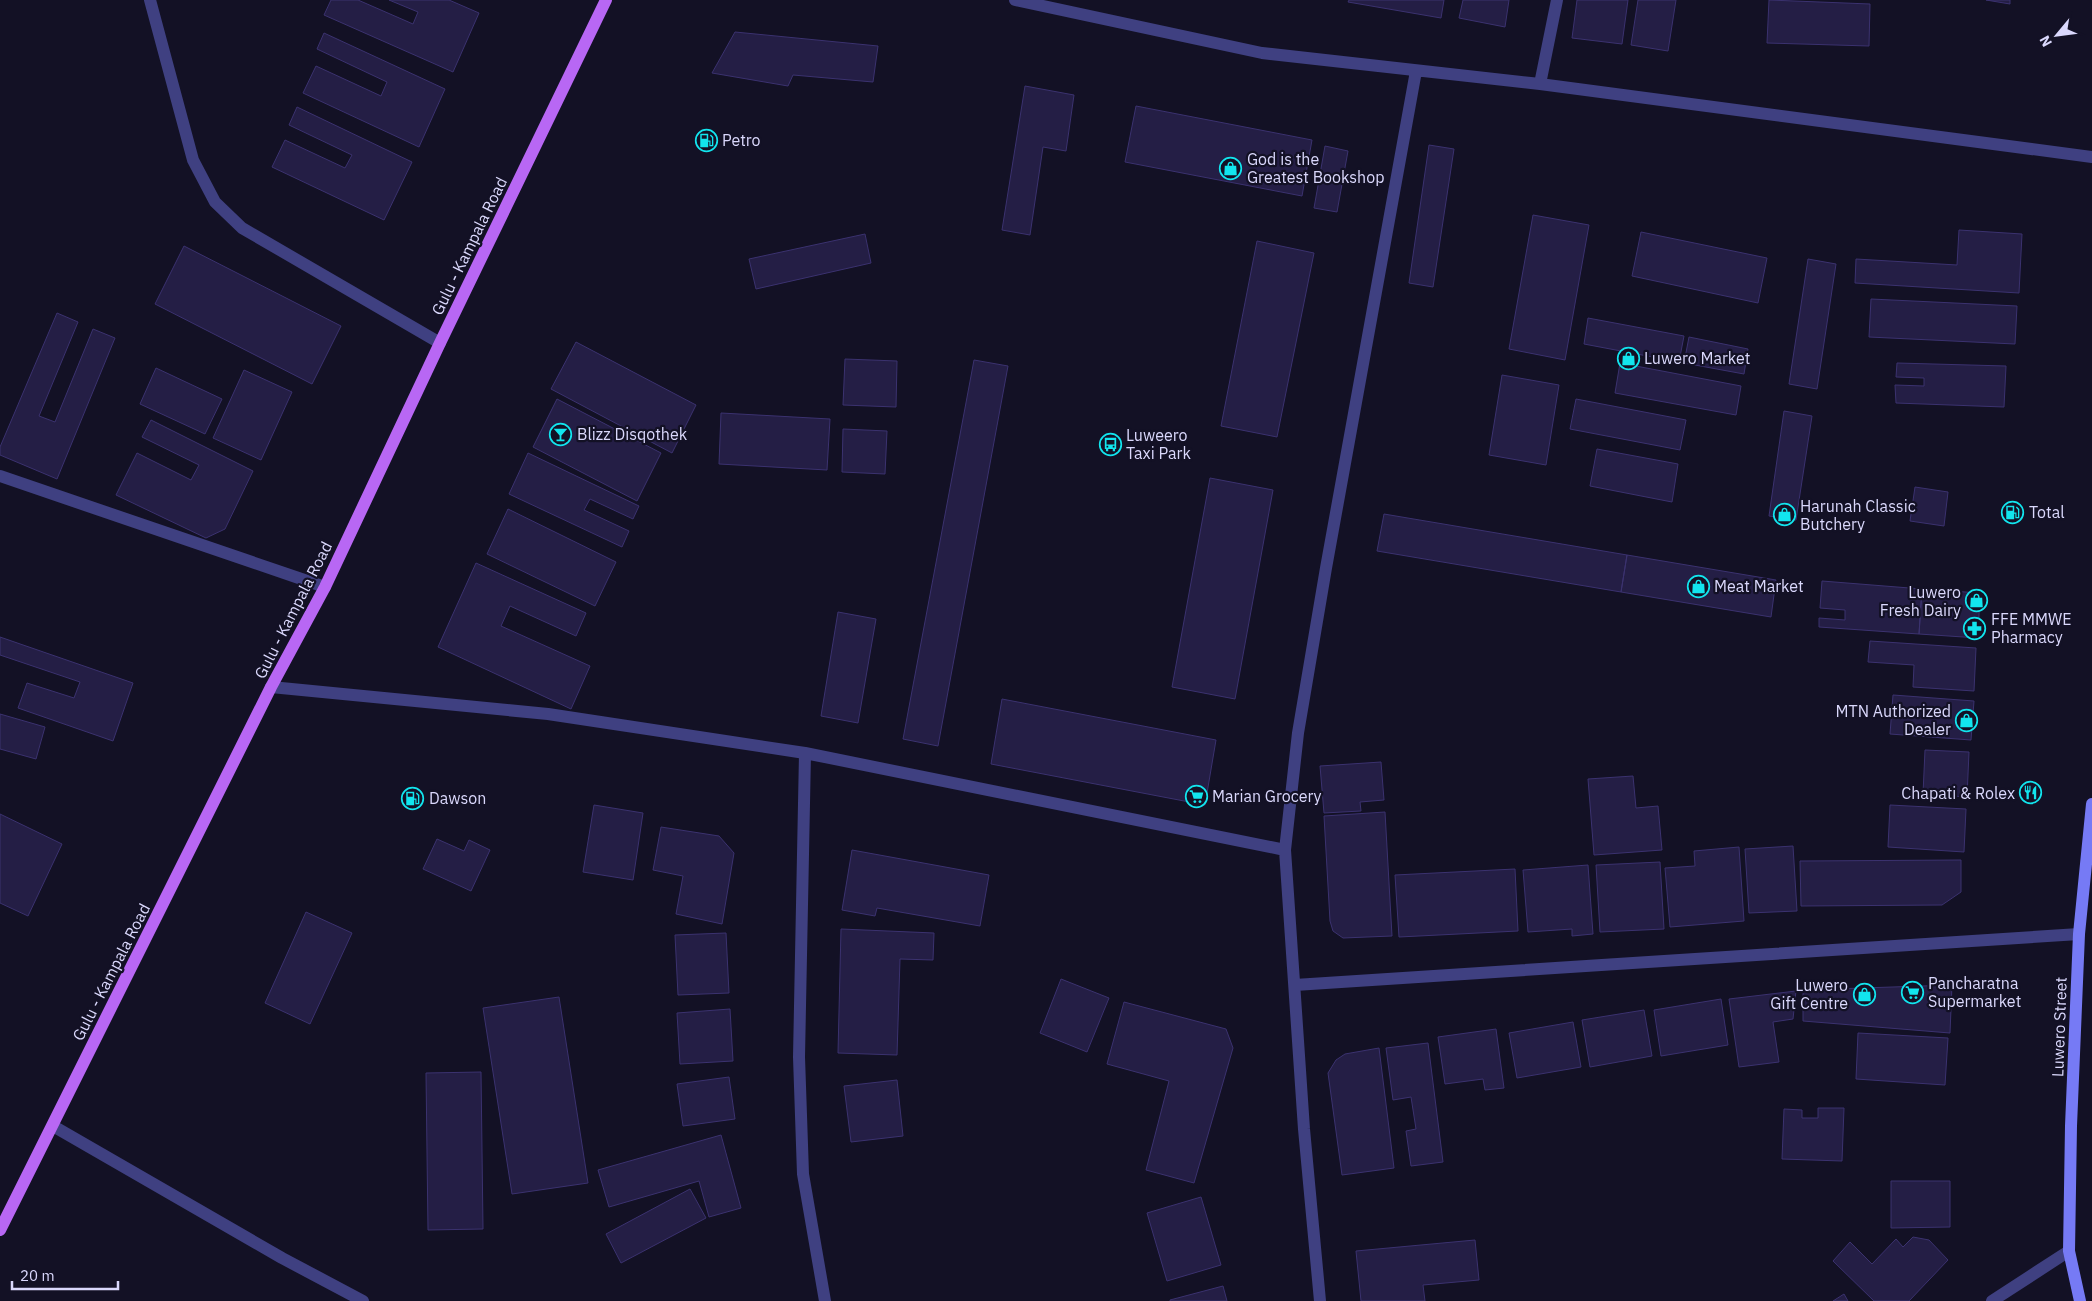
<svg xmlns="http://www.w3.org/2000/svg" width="2092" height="1301" viewBox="0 0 2092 1301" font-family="'IBM Plex Sans',sans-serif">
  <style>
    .building { fill: #241e45; stroke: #3b326f }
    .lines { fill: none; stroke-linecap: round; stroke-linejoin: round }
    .minor { stroke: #3f4081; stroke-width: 12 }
    .secondary { stroke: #767af5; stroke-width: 12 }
    .primary { stroke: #b867f4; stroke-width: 12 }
    .labels { text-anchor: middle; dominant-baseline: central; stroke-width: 4.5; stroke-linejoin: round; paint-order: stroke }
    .poi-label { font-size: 16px; fill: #dad8fc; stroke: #131125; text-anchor: start }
    .street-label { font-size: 16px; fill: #dad8fc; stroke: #131125 }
  </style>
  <rect width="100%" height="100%" fill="#131125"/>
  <path class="building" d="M331 0H358L413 24 418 12 389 0H449L479 13 453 72 324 15Z
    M1349 0H1444L1441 18 1348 2Z
    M1463 0H1509L1505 27 1459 18Z
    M1577 0H1628L1622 44 1572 38Z
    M1638 0H1676L1668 51 1631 45Z
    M1769 0 1870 4 1869 46 1767 43Z
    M1986 0H2010V4Z
    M735 32 878 46 873 82 793 75 788 86 712 73Z
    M324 33 445 89 419 147 303 93 316 66 381 96 387 82 317 49Z
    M1025 86 1074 95 1066 151 1043 147 1030 235 1002 230Z
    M1136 106 1312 140 1302 196 1125 162Z
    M297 107 412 162 384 220 272 167 285 140 345 168 352 155 289 125Z
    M1429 145 1454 149 1433 287 1409 283Z
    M1325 146 1348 151 1337 212 1314 208Z
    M1533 215 1589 225 1565 360 1509 349Z
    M1959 230 2022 234 2019 293 1855 283 1856 259 1957 265Z
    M1641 232 1767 258 1758 303 1632 276Z
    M865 234 871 263 756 289 749 259Z
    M1257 241 1314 253 1277 437 1221 426Z
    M184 246 341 326 312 384 155 304Z
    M1808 259 1836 264 1817 389 1789 384Z
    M1871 299 2017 306 2015 344 1869 337Z
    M57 313 78 322 39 416 55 422 93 329 115 338 57 479 0 455V447Z
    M1588 318 1684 336 1679 362 1584 344Z
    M1689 337 1748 349 1744 374 1684 363Z
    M576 342 696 405 672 453 551 389Z
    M845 359 897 361 896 407 843 405Z
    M974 360 1008 366 938 746 903 739Z
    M1620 363 1741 386 1736 415 1615 393Z
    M1897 363 2006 366 2004 407 1896 403 1895 385 1924 386V378L1896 377Z
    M156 368 222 399 205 434 140 404Z
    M244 370 292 392 261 460 213 438Z
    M1502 375 1559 385 1546 465 1489 455Z
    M557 399 661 453 637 501 533 447Z
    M1576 399 1686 420 1680 450 1570 429Z
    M1784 411 1812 416 1796 520 1769 516Z
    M721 413 830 419 827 470 719 464Z
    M151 420 253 471 225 529 206 538 116 495 137 453 191 480 199 465 142 437Z
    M843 429 887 431 885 474 842 472Z
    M1597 449 1678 464 1672 502 1590 486Z
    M528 453 639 506 633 519 590 499 584 510 629 531 622 547 509 494Z
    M1210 478 1273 490 1235 699 1172 687Z
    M1915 487 1948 492 1944 526 1910 521Z
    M508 509 616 562 595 606 487 554Z
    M1384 514 1627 555 1621 592 1377 551Z
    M1627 555 1776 580 1771 617 1621 592Z
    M476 563 586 613 576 636 510 606 501 626 590 666 571 709 438 647Z
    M1822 581 1922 589 1919 634 1819 627V618L1845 620V610L1820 608Z
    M1922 589 1980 593 1978 638 1919 634Z
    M838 612 876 619 858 723 821 716Z
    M0 637 133 683 113 741 18 708 27 683 74 698 80 682 0 655Z
    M1870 641 1976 648 1974 691 1913 687 1914 665 1868 662Z
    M1893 695 1974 701 1971 740 1890 734Z
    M1002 699 1216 740 1205 805 991 764Z
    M0 714 45 727 36 759 0 749Z
    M1925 750 1969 752 1967 797 1923 794Z
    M1381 762 1384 800 1360 802 1361 811 1324 813 1320 766Z
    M1633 776 1636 808 1658 806 1662 850 1594 855 1588 779Z
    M594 805 643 813 633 880 583 872Z
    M1890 805 1966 809 1964 852 1888 847Z
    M1385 812 1392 936 1343 938 1333 931 1330 921 1324 816Z
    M0 814 62 844 28 916 0 903Z
    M661 827 719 836 734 853 722 924 676 914 683 876 653 870Z
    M437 839 464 851 469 840 490 850 471 891 423 869Z
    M1793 846 1797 911 1749 913 1745 849Z
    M1739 847 1744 921 1670 927 1665 868 1695 866 1694 851Z
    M852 850 989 875 980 926 877 908 875 916 842 910Z
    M1961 860V892L1942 905 1801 906 1800 861Z
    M1660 862 1664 929 1600 932 1596 865Z
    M1588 865 1593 934 1572 936V929L1528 932 1523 870Z
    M1515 869 1518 931 1399 937 1395 875Z
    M306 912 352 933 310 1024 265 1003Z
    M841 929 934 933 933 960 900 959 897 1055 838 1053Z
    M726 933 729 993 678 995 675 935Z
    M1061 979 1109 998 1087 1052 1040 1033Z
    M1952 985 1950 1033 1803 1021V990Z
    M1796 991 1793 1019 1773 1022 1779 1062 1739 1067 1729 999Z
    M559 997 588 1183 512 1194 483 1008Z
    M1721 999 1728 1045 1661 1056 1654 1010Z
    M1124 1002 1226 1029 1233 1048 1194 1183 1146 1170 1169 1081 1107 1064Z
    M730 1009 733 1061 680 1064 677 1013Z
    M1644 1010 1652 1056 1590 1067 1582 1020Z
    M1573 1022 1581 1067 1517 1078 1509 1033Z
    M1496 1029 1504 1088 1485 1090 1483 1079 1445 1084 1438 1037Z
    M1858 1033 1948 1038 1945 1085 1856 1079Z
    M1428 1043 1443 1162 1411 1166 1406 1131 1416 1129 1411 1097 1393 1100 1386 1048Z
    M1379 1048 1394 1168 1342 1175 1328 1073 1336 1060 1345 1054Z
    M481 1072 483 1229 428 1230 426 1073Z
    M729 1077 735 1119 683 1126 677 1084Z
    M897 1080 903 1136 851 1142 844 1086Z
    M1818 1108H1844L1842 1161 1782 1159 1784 1109 1802 1110V1118H1818Z
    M721 1135 741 1208 709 1217 699 1181 609 1207 598 1170Z
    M1891 1181H1950V1227L1891 1228Z
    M690 1189 706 1218 621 1263 606 1234Z
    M1201 1197 1221 1265 1167 1281 1147 1213Z
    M1913 1237 1929 1240 1948 1260 1909 1301H1874L1833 1261 1850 1242 1872 1264 1896 1239 1903 1247Z
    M1475 1240 1479 1280 1423 1285 1425 1301H1361L1356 1251Z
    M1223 1286 1227 1301H1170V1300Z
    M1844 1294 1848 1301H1833Z"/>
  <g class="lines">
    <path class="minor" d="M150 0 193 160 215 202 242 228 440 343
      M1015 0 1262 53 1540 84 2092 157
      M1540 84 1557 0
      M0 476 325 587
      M271 687 548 714 805 753 1285 850
      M805 753 799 1057 803 1174 825 1301
      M1295 985 2079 934
      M53 1126 282 1258 363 1301
      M1320 1301 1304 1129 1285 850 1298 733 1326 568 1416 71
      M1992 1301 2069 1251"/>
    <path class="secondary" d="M2080 1301 2069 1251 2071 1126 2079 934 2092 804"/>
    <path class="primary" d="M0 1230 271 687 325 587 440 343 606 0"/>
  </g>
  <defs>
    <symbol id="fuel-ring" viewBox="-11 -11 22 22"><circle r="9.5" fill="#131125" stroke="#12e5ee" stroke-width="1.5"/><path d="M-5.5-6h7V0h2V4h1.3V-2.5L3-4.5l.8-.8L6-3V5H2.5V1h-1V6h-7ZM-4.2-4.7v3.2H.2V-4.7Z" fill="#12e5ee"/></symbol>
    <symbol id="shop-ring" viewBox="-11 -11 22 22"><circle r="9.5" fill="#131125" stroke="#12e5ee" stroke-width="1.5"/><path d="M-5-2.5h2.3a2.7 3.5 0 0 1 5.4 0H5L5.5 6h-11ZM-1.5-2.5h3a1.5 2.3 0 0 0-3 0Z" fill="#12e5ee"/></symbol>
    <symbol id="bar-ring" viewBox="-11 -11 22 22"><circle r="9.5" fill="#131125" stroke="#12e5ee" stroke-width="1.5"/><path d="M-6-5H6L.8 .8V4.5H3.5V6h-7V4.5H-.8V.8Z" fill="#12e5ee"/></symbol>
    <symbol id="bus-ring" viewBox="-11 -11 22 22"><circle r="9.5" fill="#131125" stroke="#12e5ee" stroke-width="1.5"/><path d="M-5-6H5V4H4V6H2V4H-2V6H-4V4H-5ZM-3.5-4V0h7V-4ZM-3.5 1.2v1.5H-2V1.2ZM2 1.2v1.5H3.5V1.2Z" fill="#12e5ee"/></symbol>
    <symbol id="pharmacy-ring" viewBox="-11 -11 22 22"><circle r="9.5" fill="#131125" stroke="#12e5ee" stroke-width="1.5"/><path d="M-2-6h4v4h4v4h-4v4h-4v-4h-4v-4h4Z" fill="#12e5ee"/></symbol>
    <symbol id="restaurant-ring" viewBox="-11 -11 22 22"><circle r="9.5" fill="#131125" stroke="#12e5ee" stroke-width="1.5"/><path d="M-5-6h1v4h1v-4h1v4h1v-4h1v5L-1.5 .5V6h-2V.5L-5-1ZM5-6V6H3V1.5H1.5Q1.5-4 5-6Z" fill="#12e5ee"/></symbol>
    <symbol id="supermarket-ring" viewBox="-11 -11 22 22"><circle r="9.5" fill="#131125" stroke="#12e5ee" stroke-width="1.5"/><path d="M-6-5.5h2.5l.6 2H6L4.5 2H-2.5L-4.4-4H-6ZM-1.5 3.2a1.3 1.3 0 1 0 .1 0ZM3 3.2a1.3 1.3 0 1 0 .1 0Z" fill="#12e5ee"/></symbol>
  </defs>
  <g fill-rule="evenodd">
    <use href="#fuel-ring" x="694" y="128" width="25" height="25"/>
    <use href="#shop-ring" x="1218" y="156" width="25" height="25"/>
    <use href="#shop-ring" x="1616" y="346" width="25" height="25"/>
    <use href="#bar-ring" x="548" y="422" width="25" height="25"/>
    <use href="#bus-ring" x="1098" y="432" width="25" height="25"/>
    <use href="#fuel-ring" x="2000" y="500" width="25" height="25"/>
    <use href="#shop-ring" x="1772" y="502" width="25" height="25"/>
    <use href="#shop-ring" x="1686" y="574" width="25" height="25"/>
    <use href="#shop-ring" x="1964" y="588" width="25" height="25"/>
    <use href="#pharmacy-ring" x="1962" y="616" width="25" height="25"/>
    <use href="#shop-ring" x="1954" y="708" width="25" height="25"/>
    <use href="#restaurant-ring" x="2018" y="780" width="25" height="25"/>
    <use href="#supermarket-ring" x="1184" y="784" width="25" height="25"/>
    <use href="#fuel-ring" x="400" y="786" width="25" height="25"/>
    <use href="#supermarket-ring" x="1900" y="980" width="25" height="25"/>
    <use href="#shop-ring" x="1852" y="982" width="25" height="25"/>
  </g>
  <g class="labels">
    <g class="poi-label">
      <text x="722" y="140">Petro</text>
      <text x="1247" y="159">God is the<tspan x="1247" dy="18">Greatest Bookshop</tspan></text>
      <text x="1644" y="358">Luwero Market</text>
      <text x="577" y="434">Blizz Disqothek</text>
      <text x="1126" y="435">Luweero<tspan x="1126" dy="18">Taxi Park</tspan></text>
      <text x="1800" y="506">Harunah Classic<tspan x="1800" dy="18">Butchery</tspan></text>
      <text x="2029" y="512">Total</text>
      <text x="1714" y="586">Meat Market</text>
      <text x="1961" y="592" text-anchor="end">Luwero<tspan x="1961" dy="18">Fresh Dairy</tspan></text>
      <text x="1991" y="619">FFE MMWE<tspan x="1991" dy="18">Pharmacy</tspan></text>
      <text x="1951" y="711" text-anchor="end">MTN Authorized<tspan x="1951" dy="18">Dealer</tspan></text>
      <text x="2015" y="793" text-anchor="end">Chapati &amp; Rolex</text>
      <text x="1212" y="796">Marian Grocery</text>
      <text x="429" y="798">Dawson</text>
      <text x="1928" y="983">Pancharatna<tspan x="1928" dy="18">Supermarket</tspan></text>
      <text x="1848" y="985" text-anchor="end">Luwero<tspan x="1848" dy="18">Gift Centre</tspan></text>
    </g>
    <g class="street-label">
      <text transform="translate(469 246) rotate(-64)">Gulu - Kampala Road</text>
      <text transform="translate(293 610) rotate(-63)">Gulu - Kampala Road</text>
      <text transform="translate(111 972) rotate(-63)">Gulu - Kampala Road</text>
      <text transform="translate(2059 1027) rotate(-88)">Luwero Street</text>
    </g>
  </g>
  <g transform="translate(2057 35) rotate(241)" stroke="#131125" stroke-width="4" paint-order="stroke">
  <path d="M0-4L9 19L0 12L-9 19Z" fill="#dad8fc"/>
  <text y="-8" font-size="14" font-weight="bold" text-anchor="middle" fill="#dad8fc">N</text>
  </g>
  <path d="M12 1281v8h106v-8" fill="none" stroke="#dad8fc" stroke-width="2.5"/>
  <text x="20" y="1281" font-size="15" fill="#dad8fc" stroke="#131125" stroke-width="4" paint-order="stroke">20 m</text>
</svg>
